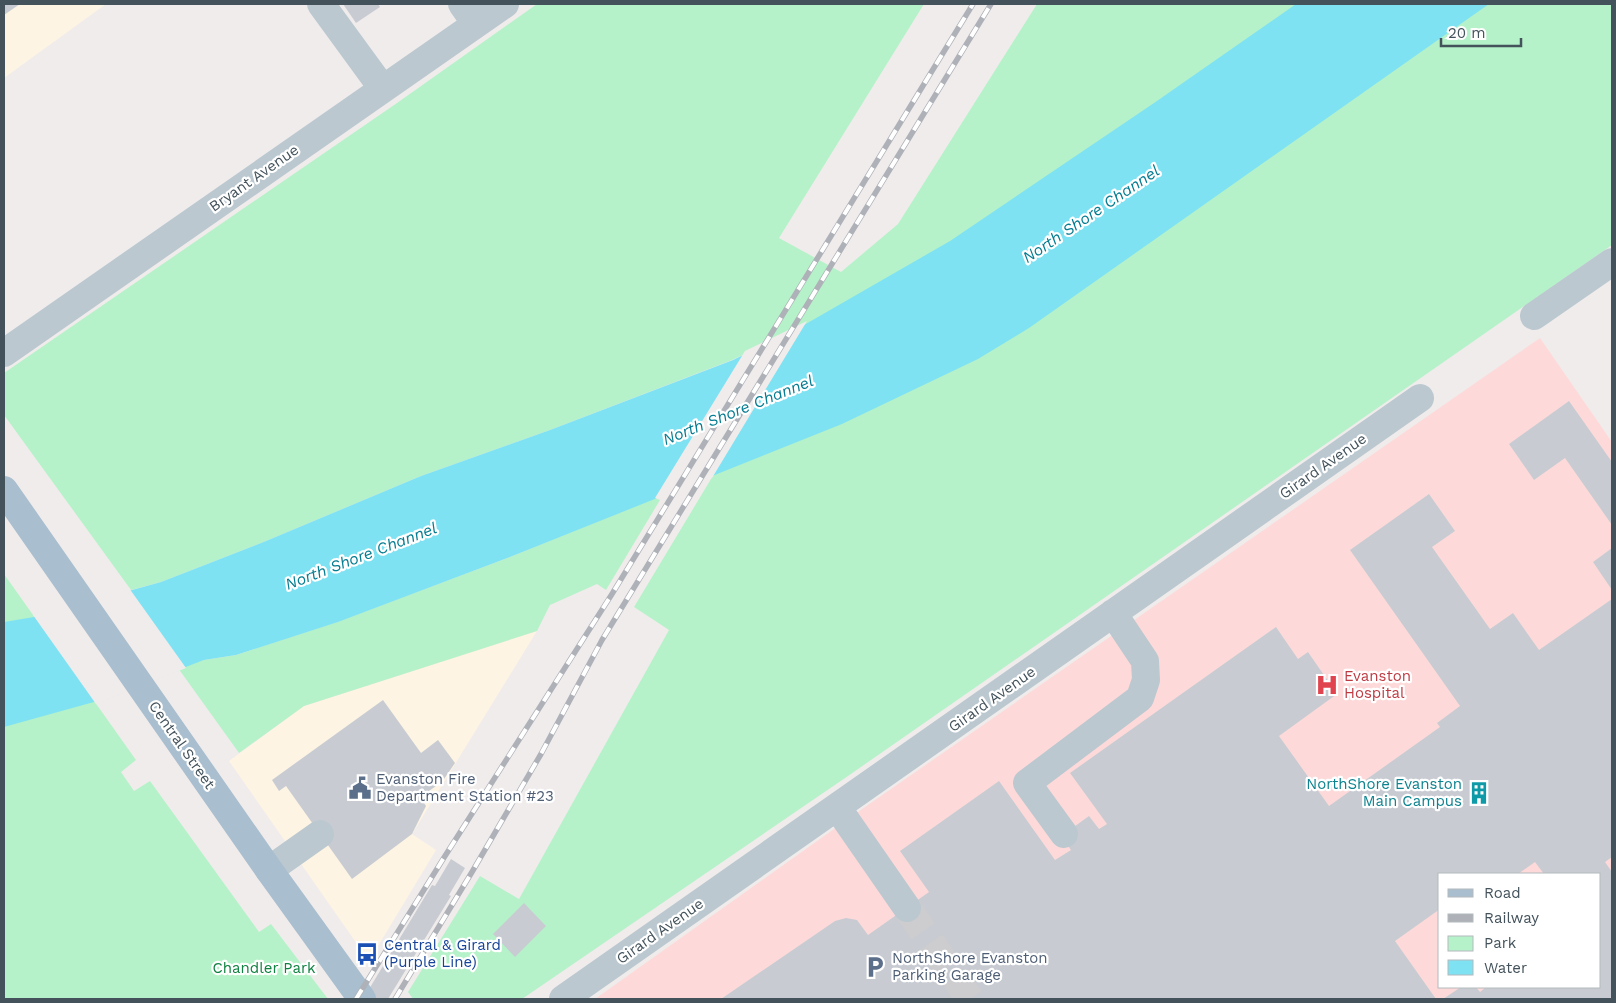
<svg xmlns="http://www.w3.org/2000/svg" width="1616" height="1003" viewBox="0 0 1616 1003" font-family="'Work Sans',sans-serif">
  <style>
    .commercial { fill: #fdf4e3 }
    .medical { fill: #fddad9; fill-rule: evenodd }
    .green { fill: #b6f2c9 }
    .water { fill: #7fe2f3 }
    .pier { fill: #f0ecec }
    .building { fill: #c8ccd2 }
    .lines { fill: none; stroke-linecap: round; stroke-linejoin: round }
    .minor-tunnel { stroke: #cdcdcf; stroke-width: 28; stroke-dasharray: 28 14; stroke-linecap: butt }
    .minor { stroke: #bbc8d0; stroke-width: 28 }
    .major { stroke: #a9bece; stroke-width: 28 }
    .rail-casing { stroke: #aeb2b8; stroke-width: 5.5 }
    .rail { stroke: #fff; stroke-width: 4; stroke-dasharray: 11; stroke-linecap: butt }
    .labels { text-anchor: middle; dominant-baseline: central; stroke-width: 4.5; stroke-linejoin: round; paint-order: stroke }
    .street-label { font-size: 15px; fill: #43525b; stroke: #fff }
    .health-label { font-size: 15px; fill: #be3a42; stroke: #fff; text-anchor: start }
    .service-label { font-size: 15px; fill: #4e5e75; stroke: #fff; text-anchor: start }
    .culture-label { font-size: 15px; fill: #0d838f; stroke: #fff; text-anchor: end }
    .transit-label { font-size: 15px; fill: #164399; stroke: #fff; text-anchor: start }
    .park-label { font-size: 15px; fill: #0f8241; stroke: #fff }
    .water-label { font-size: 16px; font-style: italic; fill: #047c91; stroke: #fff }
  </style>
  <rect width="100%" height="100%" fill="#f0ecec"/>
  <path class="commercial" d="M4 4H106L4 78Z
    M537 631 412 834 436 850 369 961 229 761 304 706Z"/>
  <path class="medical" d="M1540 338 1612 442V999H595L855 814ZM1440 874H1600V987H1440Z"/>
  <path class="green" d="M537 4H924L779 238 841 272 898 224 1037 4H1612V245L848 776 522 999H413L408 992 480 876 519 899 669 630 634 607 803 326 732 360 550 430 421 476 266 541 161 582 131 590 4 415V373L397 103Z
    M655 498 660 500 606 590 597 584 550 605 537 631 304 706 239 753 178 668 204 660 236 655 337 622 510 557Z
    M4 574 136 760 121 772 134 791 150 781 259 932 271 924 328 999H4Z"/>
  <path class="water" d="M1296 4H1489L1029 328 978 359 842 424 510 557 338 622 236 655 204 660 94 702 4 727V622L34 617 161 582 266 541 421 476 550 430 733 360 804 325 950 241 1154 103Z"/>
  <path class="pier" d="M807 321 712 478 658 499 655 498 745 351Z
    M129 588 186 668 96 704 33 615Z"/>
  <path class="building" d="M4 4H20L4 15Z
    M343 4H378L380 7 356 23Z
    M1569 401 1612 462V525L1565 458 1534 480 1509 444Z
    M1429 494 1455 531 1432 547 1490 629 1513 613 1539 650 1612 599V857L1605 862 1612 872V997L1608 999H1443L1461 987H1476L1480 992 1486 987H1600V874H1544L1535 862 1518 874H1440V909L1395 941 1436 999H721L835 921 846 918 857 920 868 935 929 892 900 851 999 781 1055 860 1071 850 1061 836 1064 834 1089 816 1099 829 1107 824 1070 773 1276 627 1298 659 1308 652 1337 694 1279 736 1329 806 1440 727 1437 723 1460 706 1350 550Z
    M1612 548V590L1593 562Z
    M383 700 421 753 438 740 455 763 442 782 420 797 426 806 412 834 352 879 286 786 279 791 272 780Z
    M451 859 465 868 449 895 451 896 388 999H363L432 885 435 886Z
    M524 903 546 926 515 957 493 934Z"/>
  <g class="lines">
    <path class="minor-tunnel" d="M907 908 970 999"/>
    <path class="minor" d="M321 4 383 89
      M462 4 476 24
      M1534 316 1612 262
      M4 353 505 4
      M837 807 907 908
      M1064 834 1027 783 1140 698 1146 680 1145 661 1113 613
      M269 870 320 834
      M563 999 1420 398"/>
    <path class="major" d="M4 490 269 870 362 999"/>
    <defs>
      <path id="rail" d="M356 999 445 856 612 594 973 4
        M395 999 472 872 541 754 602 640 991 4"/>
    </defs>
    <use href="#rail" class="rail-casing"/>
    <use href="#rail" class="rail"/>
  </g>
  <defs>
    <symbol id="hospital-bare" viewBox="-9 -9 18 18"><path d="M-5-5h3v3.5h4V-5h3V5h-3V1.5h-4V5h-3Z" fill="#e0444e" stroke="#fff" stroke-width="2.5" paint-order="stroke"/></symbol>
    <symbol id="civic-bare" viewBox="-9 -9 18 18"><path d="M-.6-6.5H3V-4.5H.6V-3L4-1V1h2V6H-6V1h2V-1L-.6-3ZM-1.2 2.5V6h2.4V2.5Z" fill="#5c6f8a" stroke="#fff" stroke-width="2.5" paint-order="stroke"/></symbol>
    <symbol id="building-bare" viewBox="-9 -9 18 18"><path d="M-4-6H4V6H1V3H-1V6H-4ZM-2.5-4.3h1.7v1.8h-1.7ZM.8-4.3h1.7v1.8H.8ZM-2.5-1h1.7V.8h-1.7ZM.8-1h1.7V.8H.8Z" fill="#0f9aa8" stroke="#fff" stroke-width="2.5" paint-order="stroke"/></symbol>
    <symbol id="bus-bare" viewBox="-9 -9 18 18"><path d="M-5-6H5V4H4V6H2V4H-2V6H-4V4H-5ZM-3.5-4V0h7V-4ZM-3.5 1.2v1.5H-2V1.2ZM2 1.2v1.5H3.5V1.2Z" fill="#1a4fb4" stroke="#fff" stroke-width="2.5" paint-order="stroke"/></symbol>
    <symbol id="parking-bare" viewBox="-9 -9 18 18"><path d="M-3.5-5.5H1a3.5 3.5 0 0 1 0 7H-1V5.5H-3.5ZM-1-3.4V-.6H.8a1.4 1.4 0 0 0 0-2.8Z" fill="#5c6f8a" stroke="#fff" stroke-width="2.5" paint-order="stroke"/></symbol>
  </defs>
  <g fill-rule="evenodd">
    <use href="#hospital-bare" x="1311" y="669" width="32" height="32"/>
    <use href="#civic-bare" x="344" y="772" width="32" height="32"/>
    <use href="#building-bare" x="1463" y="777" width="32" height="32"/>
    <use href="#bus-bare" x="351" y="938" width="32" height="32"/>
    <use href="#parking-bare" x="859" y="951" width="32" height="32"/>
  </g>
  <g class="labels">
    <g class="street-label">
      <text transform="translate(254 178) rotate(-35)">Bryant Avenue</text>
      <text transform="translate(1323 466) rotate(-35)">Girard Avenue</text>
      <text transform="translate(992 699) rotate(-35)">Girard Avenue</text>
      <text transform="translate(182 745) rotate(55)">Central Street</text>
      <text transform="translate(660 931) rotate(-35)">Girard Avenue</text>
    </g>
    <g class="health-label">
      <text x="1344" y="676">Evanston<tspan x="1344" dy="17">Hospital</tspan></text>
    </g>
    <g class="service-label">
      <text x="376" y="779">Evanston Fire<tspan x="376" dy="17">Department Station #23</tspan></text>
      <text x="892" y="958">NorthShore Evanston<tspan x="892" dy="17">Parking Garage</tspan></text>
    </g>
    <g class="culture-label">
      <text x="1462" y="784">NorthShore Evanston<tspan x="1462" dy="17">Main Campus</tspan></text>
    </g>
    <g class="transit-label">
      <text x="384" y="945">Central &amp; Girard<tspan x="384" dy="17">(Purple Line)</tspan></text>
    </g>
    <g class="park-label">
      <text x="264" y="968">Chandler Park</text>
    </g>
    <g class="water-label">
      <text transform="translate(1091 214) rotate(-34)">North Shore Channel</text>
      <text transform="translate(738 410) rotate(-22)">North Shore Channel</text>
      <text transform="translate(361 556) rotate(-21)">North Shore Channel</text>
    </g>
  </g>
  <rect width="1616" height="1003" fill="none" stroke="#43525b" stroke-width="10"/>
  <rect x="1438" y="873" width="162" height="115" fill="#ffffff" stroke="#b4babd"/>
  <rect x="1448" y="889" width="25" height="8" fill="#a9bece" stroke="#b4babd"/>
  <text x="1484" y="898" font-size="15" fill="#43525b">Road</text>
  <rect x="1448" y="914" width="25" height="8" fill="#aeb2b8" stroke="#b4babd"/>
  <text x="1484" y="923" font-size="15" fill="#43525b">Railway</text>
  <rect x="1448" y="936" width="25" height="15" fill="#b6f2c9" stroke="#b4babd"/>
  <text x="1484" y="948" font-size="15" fill="#43525b">Park</text>
  <rect x="1448" y="960" width="25" height="15" fill="#7fe2f3" stroke="#b4babd"/>
  <text x="1484" y="973" font-size="15" fill="#43525b">Water</text>
  <path d="M1441 38v8h80v-8" fill="none" stroke="#43525b" stroke-width="2.5"/>
  <text x="1448" y="38" font-size="15" fill="#43525b" stroke="#ffffff" stroke-width="4" paint-order="stroke">20 m</text>
</svg>
